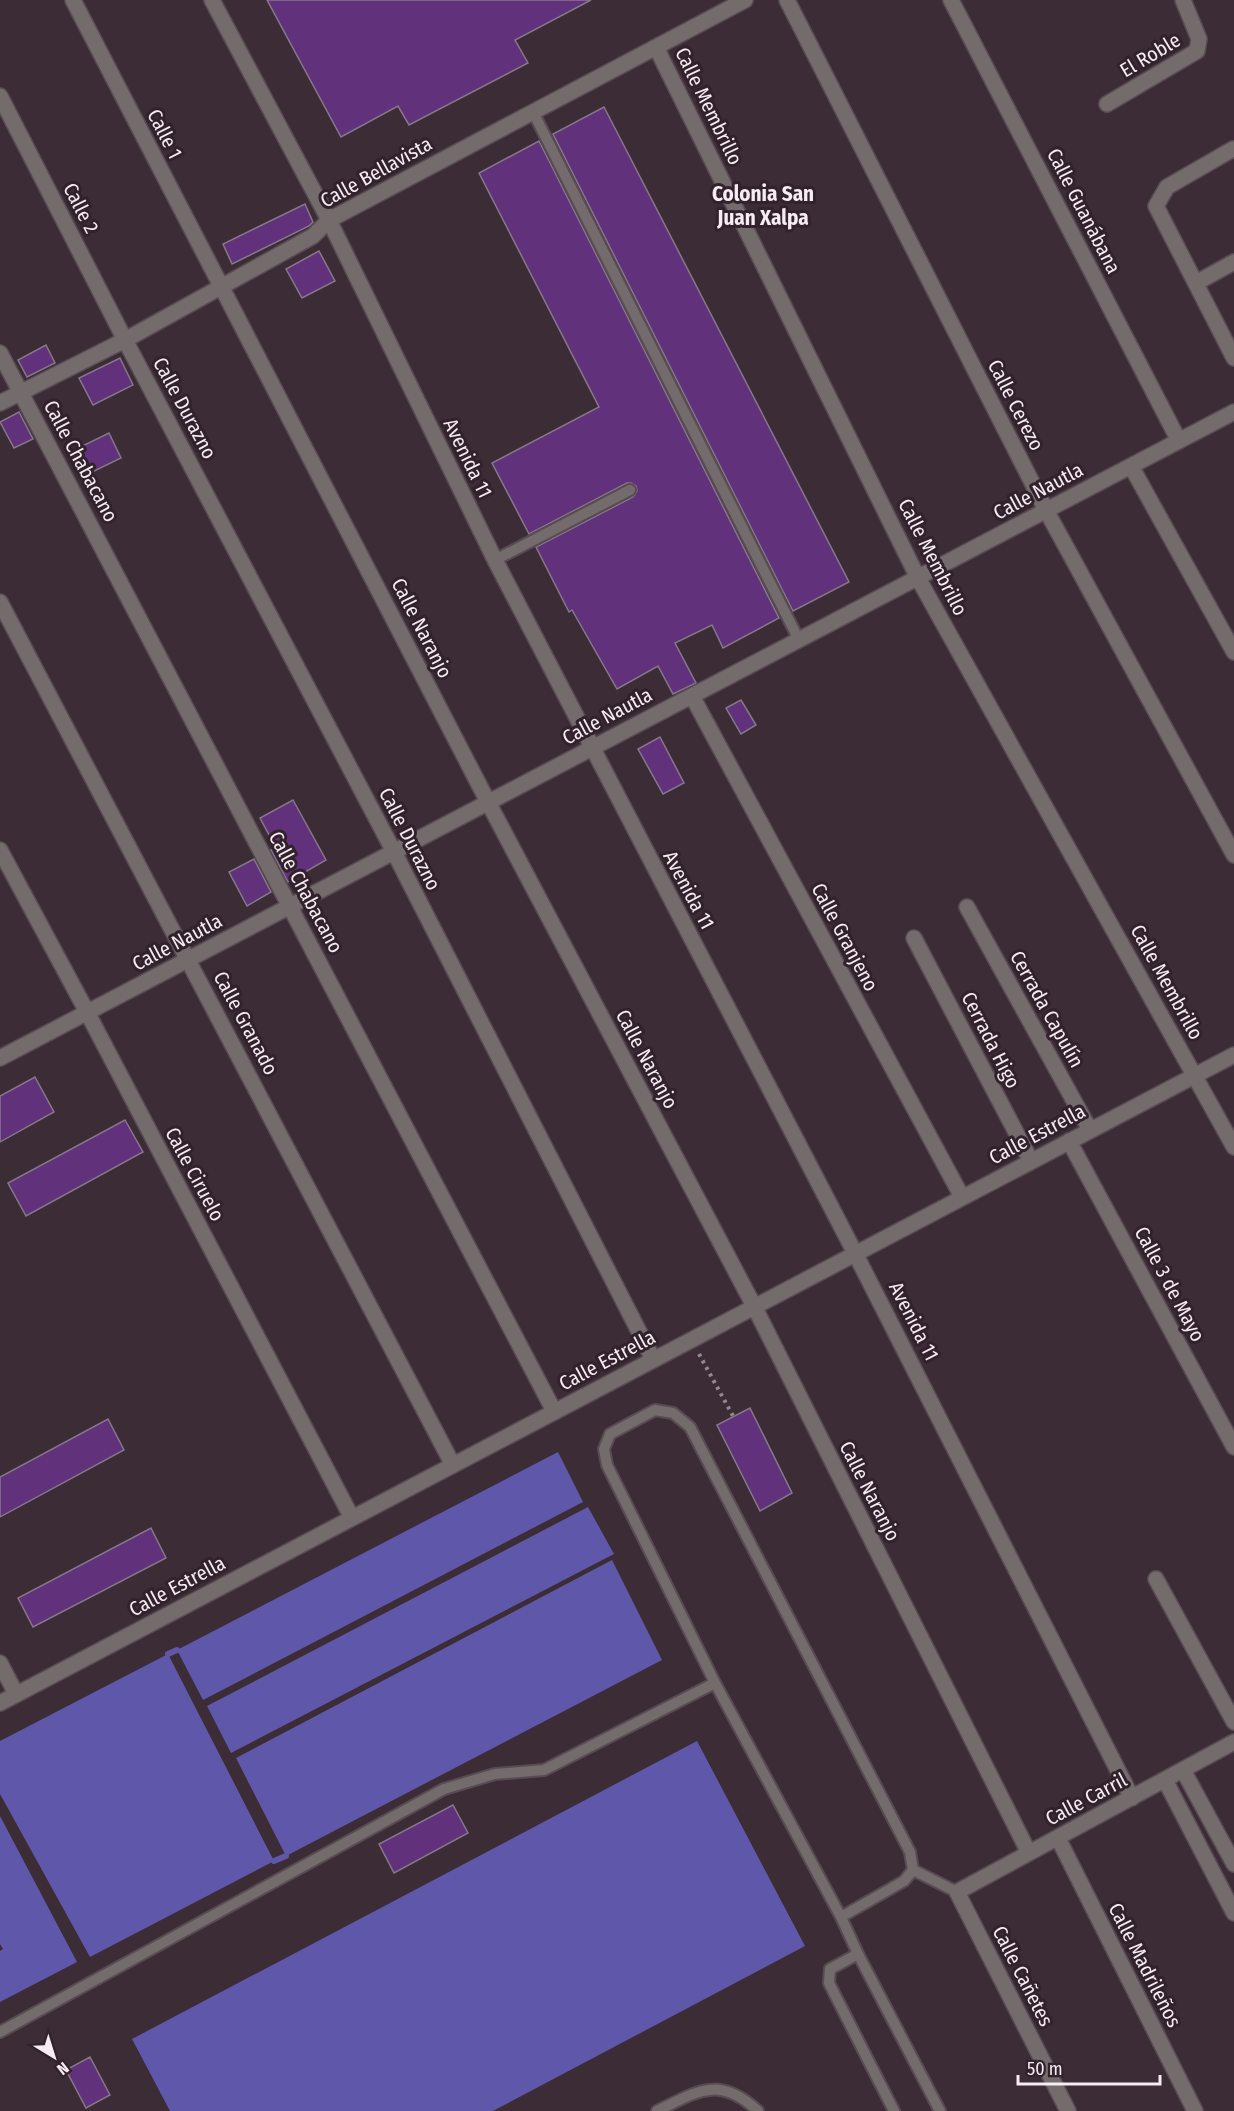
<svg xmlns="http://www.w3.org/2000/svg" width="1234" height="2111" viewBox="0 0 1234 2111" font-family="'Fira Sans Condensed',sans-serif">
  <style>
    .water { fill: #5f58aa }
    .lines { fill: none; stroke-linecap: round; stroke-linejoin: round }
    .stream { stroke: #5f58aa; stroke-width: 6 }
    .building { fill: #62317b; stroke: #84798a; stroke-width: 1.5 }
    .service-casing { stroke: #594b53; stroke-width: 14 }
    .minor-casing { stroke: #594b53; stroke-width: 18 }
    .tertiary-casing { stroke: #594b53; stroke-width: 18 }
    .path { stroke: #958890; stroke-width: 4; stroke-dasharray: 3 4.5; stroke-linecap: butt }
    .service { stroke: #746b6c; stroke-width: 10 }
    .minor { stroke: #746b6c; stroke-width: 15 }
    .tertiary { stroke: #746b6c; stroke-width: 15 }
    .labels { text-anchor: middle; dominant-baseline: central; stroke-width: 6; stroke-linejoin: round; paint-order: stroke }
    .street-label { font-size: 20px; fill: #f6ecf2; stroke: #31222b }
    .neighbourhood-label { font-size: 21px; font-weight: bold; fill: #f6ecf2; stroke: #31222b }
  </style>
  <rect width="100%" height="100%" fill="#3b2c35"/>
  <path class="water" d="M558 1452 583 1502 203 1700 177 1650Z
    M588 1507 614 1554 231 1753 207 1706Z
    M612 1560 662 1660 286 1856 236 1758Z
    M168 1654 274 1861 90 1957 0 1794V1741Z
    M697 1741 805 1946 493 2111H170L132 2039Z
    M0 1816 77 1962 0 2002V1951L3 1949 0 1944Z"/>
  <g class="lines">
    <path class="stream" d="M168 1654 177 1650
      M274 1861 286 1856"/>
  </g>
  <path class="building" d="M267 0H591L515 40 528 63 409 125 398 106 341 137Z
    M604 107 849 582 793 611 553 134Z
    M539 141 779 618 723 648 712 625 675 643 696 683 673 694 658 666 617 689 572 610 569 612 536 547 633 497 637 491 636 486 631 483H627L529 534 492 463 599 407 479 173Z
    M305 204 313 222 309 226 232 264 223 244Z
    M319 251 335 281 302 298 286 269Z
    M46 345 55 363 27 377 18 360Z
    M120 358 133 385 93 405 79 378Z
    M19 412 33 439 14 448 0 422Z
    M109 433 121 458 80 478 68 453Z
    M741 700 756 725 741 734 726 708Z
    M660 737 684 783 663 794 638 749Z
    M293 800 326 860 288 882 271 850 276 848 260 818Z
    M254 859 271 892 247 906 229 872Z
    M35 1077 54 1112 0 1142V1096Z
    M125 1120 143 1152 26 1216 8 1183Z
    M750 1408 792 1493 760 1511 717 1425Z
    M108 1419 124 1450 0 1517V1477Z
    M151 1528 166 1558 33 1627 18 1598Z
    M453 1805 468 1833 394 1873 379 1844Z
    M90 2057 110 2095 86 2108 66 2070Z"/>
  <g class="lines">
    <defs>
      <path id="service" d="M533 112 799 640
        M495 560 630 490
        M715 1683 841 1917 858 1954 940 2111
        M913 1870 957 1892
        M858 1954 830 1969 829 1983 894 2111
        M0 2032 444 1789 495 1774 544 1770 715 1683 607 1465 604 1449 610 1434 655 1410 673 1413 690 1427 910 1852 913 1870 904 1881 841 1917
        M657 2111C698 2091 719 2075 758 2111"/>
      <path id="minor" d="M73 0 488 802 754 1306 1029 1853
        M787 0 1046 510 1234 855
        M951 0 1179 441
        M656 47 918 578 1234 1147
        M0 96 125 340 394 852 653 1359
        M1107 104 1197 51 1199 39 1183 0
        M1233 149 1167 187 1156 206 1234 358
        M1196 283 1234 262
        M0 353 554 1411
        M0 403 125 340 313 236 329 220 745 0
        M1131 466 1234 652
        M0 602 453 1465
        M692 696 962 1197
        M0 850 87 1012 352 1518
        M967 907 1090 1130
        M914 938 1031 1161
        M0 1058 1234 412
        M1069 1141 1234 1447
        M855 1253 1132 1798
        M1156 1579 1234 1722
        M0 1663 16 1694
        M0 1703 1234 1055
        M1183 1770 1234 1864
        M1165 1780 1234 1913
        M1058 1838 1195 2111
        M1068 2111 957 1892 1234 1742"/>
      <path id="tertiary" d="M212 0 329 220 495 560 855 1253"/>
    </defs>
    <use href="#service" class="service-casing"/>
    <use href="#minor" class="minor-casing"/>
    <use href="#tertiary" class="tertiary-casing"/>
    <path class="path" d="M699 1354 733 1416"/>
    <use href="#service" class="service"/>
    <use href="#minor" class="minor"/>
    <use href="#tertiary" class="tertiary"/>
  </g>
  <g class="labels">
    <g class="street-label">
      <text transform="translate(1150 55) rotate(-31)">El Roble</text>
      <text transform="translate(709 106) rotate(64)">Calle Membrillo</text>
      <text transform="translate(165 134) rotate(63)">Calle 1</text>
      <text transform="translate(376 172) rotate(-29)">Calle Bellavista</text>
      <text transform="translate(81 208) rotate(63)">Calle 2</text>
      <text transform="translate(1084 211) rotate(63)">Calle Guanábana</text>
      <text transform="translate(1016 405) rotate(63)">Calle Cerezo</text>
      <text transform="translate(185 408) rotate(62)">Calle Durazno</text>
      <text transform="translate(468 458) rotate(64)">Avenida 11</text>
      <text transform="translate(81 461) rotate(62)">Calle Chabacano</text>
      <text transform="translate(1038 491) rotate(-28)">Calle Nautla</text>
      <text transform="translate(933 557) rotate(63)">Calle Membrillo</text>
      <text transform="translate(422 628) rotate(63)">Calle Naranjo</text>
      <text transform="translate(607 716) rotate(-28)">Calle Nautla</text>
      <text transform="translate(410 839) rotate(63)">Calle Durazno</text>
      <text transform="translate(689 890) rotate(62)">Avenida 11</text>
      <text transform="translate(306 892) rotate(62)">Calle Chabacano</text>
      <text transform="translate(845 937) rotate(62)">Calle Granjeno</text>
      <text transform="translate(177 942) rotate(-28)">Calle Nautla</text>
      <text transform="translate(1167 982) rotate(61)">Calle Membrillo</text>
      <text transform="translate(1047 1009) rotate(61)">Cerrada Capulín</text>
      <text transform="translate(246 1023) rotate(62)">Calle Granado</text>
      <text transform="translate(991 1040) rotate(63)">Cerrada Higo</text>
      <text transform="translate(647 1059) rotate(62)">Calle Naranjo</text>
      <text transform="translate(1037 1134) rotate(-28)">Calle Estrella</text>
      <text transform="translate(195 1174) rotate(62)">Calle Ciruelo</text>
      <text transform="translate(1170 1284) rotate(62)">Calle 3 de Mayo</text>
      <text transform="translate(914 1321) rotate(63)">Avenida 11</text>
      <text transform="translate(607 1360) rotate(-28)">Calle Estrella</text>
      <text transform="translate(870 1491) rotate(63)">Calle Naranjo</text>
      <text transform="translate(177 1586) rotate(-28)">Calle Estrella</text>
      <text transform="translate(1086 1799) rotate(-28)">Calle Carril</text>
      <text transform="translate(1145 1965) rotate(63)">Calle Madrileños</text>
      <text transform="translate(1023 1976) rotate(63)">Calle Cañetes</text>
    </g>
    <g class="neighbourhood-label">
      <text x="763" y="194">Colonia San<tspan x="763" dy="24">Juan Xalpa</tspan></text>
    </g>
  </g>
  <g transform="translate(54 2057) rotate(142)" stroke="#31222b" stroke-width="4.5" paint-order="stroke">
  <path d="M0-4.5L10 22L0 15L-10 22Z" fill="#f6ecf2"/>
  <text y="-9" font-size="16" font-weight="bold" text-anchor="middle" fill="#f6ecf2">N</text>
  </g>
  <path d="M1018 2075v9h142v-9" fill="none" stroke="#f6ecf2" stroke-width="3"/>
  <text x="1027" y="2075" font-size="18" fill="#f6ecf2" stroke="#31222b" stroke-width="4.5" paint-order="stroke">50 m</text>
</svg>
